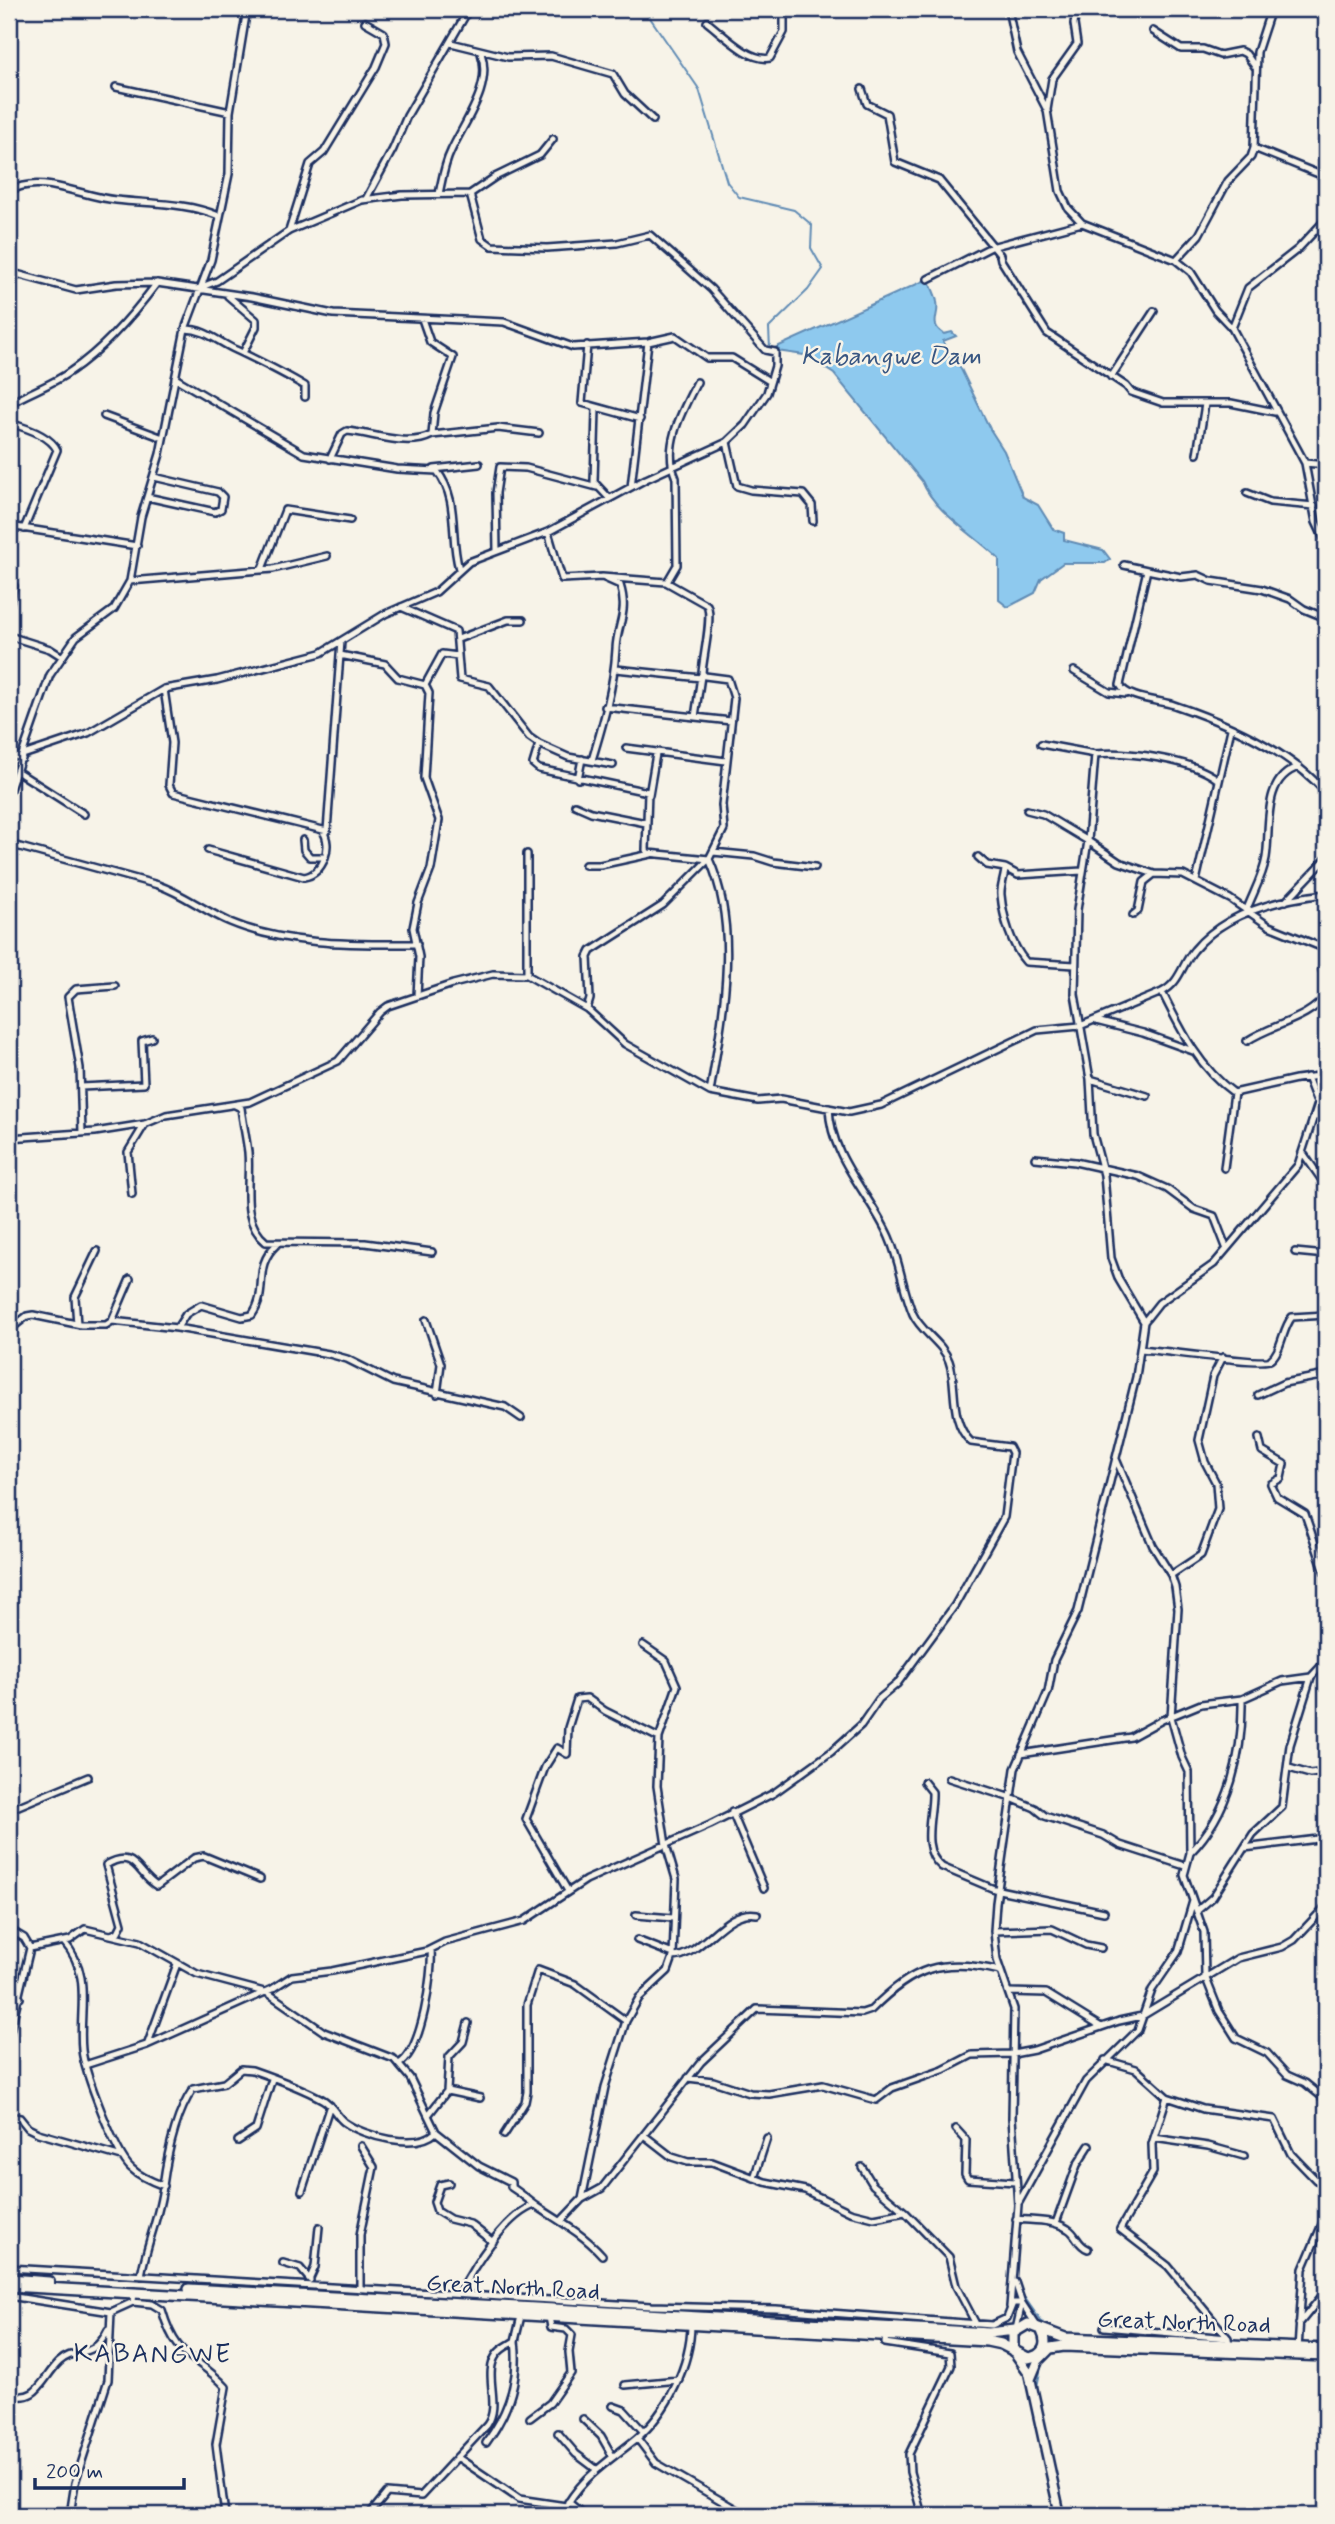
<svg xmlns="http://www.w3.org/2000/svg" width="1335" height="2524" viewBox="0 0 1335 2524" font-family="Mynerve,sans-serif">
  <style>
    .water { fill: #8ec9ee; stroke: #608bb4; stroke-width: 2 }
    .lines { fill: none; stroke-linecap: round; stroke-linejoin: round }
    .stream { stroke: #608bb4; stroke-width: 2 }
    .minor-casing { stroke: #1b2f5e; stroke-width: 10 }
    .secondary-casing { stroke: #1b2f5e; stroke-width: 13 }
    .primary-casing { stroke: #1b2f5e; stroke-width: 14 }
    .minor { stroke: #f7f3e8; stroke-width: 5 }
    .secondary { stroke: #f7f3e8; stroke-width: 8 }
    .primary { stroke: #f7f3e8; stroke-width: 9 }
    .labels { text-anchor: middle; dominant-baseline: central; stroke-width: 5; stroke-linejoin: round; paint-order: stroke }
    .street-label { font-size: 24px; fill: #1b2f5e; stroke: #f7f3e8 }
    .water-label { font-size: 26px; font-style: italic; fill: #385682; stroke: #f7f3e8 }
    .neighbourhood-label { font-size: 26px; letter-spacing: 2px; fill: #1b2f5e; stroke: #f7f3e8 }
  </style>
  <rect width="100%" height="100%" fill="#f7f3e8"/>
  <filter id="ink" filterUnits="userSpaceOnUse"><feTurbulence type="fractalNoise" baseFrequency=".0143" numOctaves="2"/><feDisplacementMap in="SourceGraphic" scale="14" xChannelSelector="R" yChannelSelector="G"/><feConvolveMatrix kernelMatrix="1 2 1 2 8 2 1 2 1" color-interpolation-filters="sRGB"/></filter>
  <g filter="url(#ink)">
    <path class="water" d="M928 279C931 286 936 295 937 302 940 316 928 324 944 334L952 332 956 336 943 341 947 352 960 355 958 363 990 429 1004 451 1023 497 1038 505 1053 529 1064 533V540L1103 550 1110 559 1105 563H1063L1041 579 1035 593 1008 607 999 600V559C974 534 935 513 922 481L834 374 804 355 770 350Z"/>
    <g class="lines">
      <path class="stream" d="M644 9 699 89 727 182 739 197 794 210 812 225 811 248 823 269 808 290 769 328 770 349
        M1022 2294 1041 2321 1050 2328
        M1089 2334 1143 2336
        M1065 2350 1144 2355
        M1042 2362 1037 2387 1052 2459"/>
      <defs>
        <path id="minor" d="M1008 9 1017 52 1047 110 1060 191 1068 208 1082 223 1176 260 1191 272 1215 310 1232 328 1305 463 1316 522 1326 543
          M707 22C723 34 749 62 770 58L784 32V9
          M1153 31 1181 49H1203L1220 55 1240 51 1246 54 1256 68
          M451 43 508 57 551 56 613 74 625 94 653 120
          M116 87 230 112
          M862 89 867 104 887 114 895 162 939 180 1000 255 1001 260 1047 333 1126 386 1131 392 1163 403H1231L1275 412
          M1047 110 1052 79 1077 44 1074 24 1076 9
          M1254 148 1326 177
          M9 191C42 173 81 197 116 200 151 204 185 202 219 216
          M439 194C442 180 444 165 451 151 464 122 493 87 481 53
          M470 194 495 177 540 155 553 139
          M366 199 393 149 407 116 469 9
          M289 231 310 164 324 152 376 67 386 43 384 33 365 22
          M1176 260 1199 235 1228 181 1251 157 1254 148 1257 52 1271 9
          M9 272 76 290 116 284 157 283 252 297 333 314 504 322 573 347 648 342 675 336 707 358H732L769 381
          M928 279 991 247 1082 223
          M228 296 256 320V327L243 353
          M1232 328 1248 288 1298 249 1326 219
          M185 329C206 329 218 342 236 350 261 362 280 371 305 386V397
          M587 345 582 403 640 419
          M1111 377 1154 311
          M175 378 304 454 397 469 437 471C460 501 449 535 459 569
          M9 391 13 401
          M9 404C29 392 52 385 71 371 105 348 133 315 157 283
          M596 409 594 482 609 498
          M104 416 163 438
          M9 423C24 427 50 435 57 450L24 529
          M432 435 498 428 539 433
          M727 442 737 486 751 490 803 494 812 505 813 521
          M1197 454 1205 404
          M330 459 342 434 347 431C373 433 408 448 432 435L434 413 453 357 430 342 422 319
          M1305 463 1326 465
          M434 469 479 464
          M631 487 648 342
          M1247 493 1270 502 1314 506
          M147 497 215 512 221 509 223 497 218 492 154 477
          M9 526 137 546
          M548 532 562 579 602 577 620 585C629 613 617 624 616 649 614 686 603 724 592 760
          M497 551 496 493 500 467 526 468 597 487
          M1124 565 1147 570
          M262 569 285 510 350 520
          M130 581 273 569 327 556
          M667 582 677 565 676 478C662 446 682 411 697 382
          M9 606 14 586
          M401 607 456 631 460 679 489 686 529 737 539 744 568 757 613 765
          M1326 618 1304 609 1290 599 1262 589 1211 581 1198 575 1181 577 1147 570 1120 685C1127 699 1159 700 1174 705 1227 723 1289 750 1326 793
          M9 636 50 649 61 656
          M458 639 508 620H523
          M340 655 385 664 398 678 425 685 429 693 424 778 439 820 431 869 418 903 413 928 419 957 417 996
          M616 669 701 678
          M1074 671 1109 692 1126 694
          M425 685 442 654 458 656
          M164 689 172 743 169 785 173 793 327 831 341 641
          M605 707 731 721
          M695 717 701 676
          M539 744 533 764 539 769 648 792 646 850 648 853 709 859C741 929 722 1020 710 1092
          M1041 744 1095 754
          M626 748 726 761
          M9 753 22 759
          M23 755 88 733 164 689 217 680 321 653 385 614 436 592 469 562 548 532 646 479 727 442 745 425 767 393 775 366V352L765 350 711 289 650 235 617 243 547 248 492 246 482 239 470 194 402 195 362 200 289 231 217 281 199 288
          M18 772 84 814
          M578 779 582 759
          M9 792 50 675 76 637 114 609 130 581 141 517 160 454 185 329 211 260 229 174 230 112 247 9
          M649 795 656 754
          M575 805 591 812 646 823
          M1027 810 1043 814 1088 841 1095 754C1128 751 1190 759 1217 779
          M303 840 304 850 310 857H324
          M9 844 158 885C184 894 204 911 230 922 287 946 356 944 417 944
          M208 850 304 877C323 875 334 845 322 830
          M713 852 754 856 773 862 815 867
          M978 857 987 865 1005 868
          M585 865H600L651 854
          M1196 881 1231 729
          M1286 901 1326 859
          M1247 909C1253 893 1263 876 1266 858 1271 829 1261 778 1299 767
          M1133 915 1138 911 1144 882 1154 874
          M1326 948 1322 970 1326 972
          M1075 965 1026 962C1011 945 1003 917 1001 895 1000 887 1005 877 1005 868L1018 875 1082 871
          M527 975V854
          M1162 992C1181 1030 1199 1068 1234 1093L1296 1079 1326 1075
          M587 1009 590 999 588 957 591 951 663 905 709 859 724 829 722 805 734 698 728 679 705 676 702 673C703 657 713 616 707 605L666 582 602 577
          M1096 1021 1143 1033 1193 1051
          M1247 1041C1272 1024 1309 1020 1326 995
          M1307 1077 1316 1100
          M1090 1079 1147 1096
          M81 1087 144 1084 142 1041 152 1038
          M235 1105 241 1108C243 1123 246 1137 248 1152 251 1183 239 1220 266 1242L365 1243 432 1252
          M1313 1118 1326 1113
          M82 1133 80 1068 68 997 76 989 115 986
          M9 1138 95 1132 145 1124 166 1115 250 1102 338 1061 380 1012 388 1006 453 984 493 974 527 975 587 1009 625 1044 710 1092 758 1101 781 1099 849 1112 881 1105 1037 1030 1080 1026 1162 992C1180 983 1182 964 1194 950 1225 912 1279 899 1326 894
          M1303 1153 1326 1186
          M1035 1158 1075 1162 1138 1176 1167 1189 1194 1209 1214 1216 1226 1247
          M1224 1168 1234 1093
          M132 1194 128 1152 145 1124
          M1295 1252 1326 1255
          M426 1320 441 1364 437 1394
          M112 1321 130 1279
          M1144 1322 1159 1303 1214 1264 1298 1165 1326 1079
          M9 1324 13 1327 27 1316 33 1315 81 1325H106L112 1321 177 1328 329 1354 347 1359 393 1382 505 1407 521 1418
          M77 1324 75 1297 97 1251
          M177 1328 186 1314 201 1305 242 1317 252 1315C270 1289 251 1268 277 1244
          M1141 1349C1159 1350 1263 1365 1270 1360 1282 1351 1282 1329 1292 1317L1326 1315
          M1258 1395 1284 1383 1326 1375
          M1259 1438 1262 1451 1284 1464 1281 1478 1271 1484 1277 1497 1305 1514 1325 1573
          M1116 1459 1153 1546 1171 1575 1175 1587 1178 1609 1171 1717 1182 1757 1189 1772 1190 1853 1184 1875 1204 1932 1205 1976 1219 2011 1236 2038 1267 2053 1287 2075 1305 2083 1326 2100
          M1326 1569V1596
          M1171 1575 1201 1555 1218 1509 1216 1483 1205 1462 1199 1440 1213 1376 1223 1357
          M643 1645 666 1661 677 1686 659 1738
          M1021 1754 1131 1737 1162 1720 1201 1704 1242 1699 1282 1681 1311 1677 1326 1661
          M1289 1768 1310 1774 1326 1772
          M949 1778 1011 1798 1035 1808 1045 1816 1103 1835 1120 1845 1185 1866
          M924 1782 932 1792C933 1816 919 1849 942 1867L994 1889 1104 1912
          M9 1810 88 1777
          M732 1812 764 1888
          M1244 1848 1326 1838
          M1190 1853C1230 1812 1243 1754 1242 1699
          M568 1891 526 1819 545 1767 557 1748 567 1754 568 1728 577 1699 587 1698 605 1711 659 1738 657 1786 666 1845 676 1879 673 1957 668 1971 639 1998 626 2021 605 2087 582 2199
          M1198 1910 1213 1897 1253 1834 1282 1807 1290 1745 1311 1677
          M636 1915 673 1918
          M9 1929 24 1938 30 1948 9 2036
          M994 1931 1052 1929 1086 1945 1101 1948
          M111 1935 118 1932 122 1924 106 1865C136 1847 137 1875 157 1886L194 1858 204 1856 260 1879
          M637 1940 673 1954
          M64 1942C93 1975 78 2011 82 2050 84 2071 116 2155 131 2168 139 2176 153 2182 164 2186
          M30 1948 70 1940 85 1929 140 1942 197 1974 268 1993 324 2032 394 2059 410 2078 436 2132 479 2166 511 2182V2187C521 2193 529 2201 538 2207 561 2222 583 2234 602 2255
          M673 1957C703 1956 724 1908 757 1914
          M1010 1992 1046 1993 1101 2027
          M9 1996 20 1998
          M148 2043 177 1964
          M1105 2060 1136 2069 1167 2097 1203 2109 1274 2119 1291 2154 1316 2180 1326 2184
          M399 2064C422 2051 433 1974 431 1949
          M85 2065 147 2045 272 1989 292 1976 332 1971 427 1951 445 1942 524 1921 586 1880 710 1825 774 1793 831 1752 861 1725 879 1699 897 1684 955 1605 1004 1517 1012 1453 1009 1447 971 1442C948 1420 958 1385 949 1361 942 1342 921 1332 913 1314 903 1291 900 1262 889 1237 869 1192 831 1159 829 1108
          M688 2078 713 2081 750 2093 769 2094 823 2085 876 2100 892 2088 943 2070 972 2055 1013 2054 1034 2050 1119 2021 1142 2016 1238 1958 1282 1947 1294 1940 1326 1906
          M447 2091 480 2098
          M1167 2097 1152 2144 1153 2172 1120 2229 1168 2266 1228 2338 1229 2345
          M429 2114 447 2091 449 2057 463 2042 468 2023
          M9 2116 20 2118 28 2128 38 2133 122 2157
          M956 2129 966 2140 965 2174 968 2179 1015 2182
          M504 2135 525 2102 527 2092V2005L538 1970 575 1984 626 2021
          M645 2136 672 2157 688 2162H712L765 2182 805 2190 850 2212 874 2218 905 2212 949 2257 956 2286 976 2324
          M1154 2138 1208 2146 1244 2156
          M238 2141 256 2129 272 2079
          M862 2167 873 2185 905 2212
          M754 2178 767 2138
          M449 2183 440 2185 434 2202 437 2211 450 2219 470 2224 493 2242
          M302 2191 330 2105
          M1019 2202 1086 2081 1138 2030 1152 1990 1178 1952 1193 1901
          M1016 2219C1032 2221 1053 2219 1068 2229 1077 2234 1077 2245 1088 2249
          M562 2220 582 2199 602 2188 701 2062 757 2009 862 2013 871 2010C914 1967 941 1957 1000 1971
          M1056 2223 1077 2165 1089 2146
          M283 2263 300 2268 310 2280
          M9 2268 652 2306 776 2309 992 2325 1007 2318 1013 2303H1022
          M141 2276C146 2245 160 2215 163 2186 167 2156 175 2115 193 2089L224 2083 241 2069 252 2070C275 2078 300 2087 322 2099 332 2104 335 2115 344 2122 363 2136 417 2151 436 2132
          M310 2278 315 2267 319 2227
          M1015 2282 1022 2303 1016 2329
          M360 2290V2235L374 2167 361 2146
          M134 2292 133 2302 152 2304 162 2310C177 2362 195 2353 226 2387L216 2444 225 2515
          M460 2293C473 2267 506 2214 535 2205
          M9 2296 111 2312 133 2302
          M1022 2303 1037 2326
          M1010 2307 1018 2205 1012 2118 1014 2009 997 1960 994 1931 996 1903 1015 1769 1048 1692 1054 1660 1078 1611 1136 1377 1144 1322 1119 1280 1111 1258 1104 1175 1093 1134 1090 1079 1075 994 1077 910 1088 841 1119 862 1154 874 1183 875 1230 899 1269 926 1326 949
          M1299 2324 1326 2291
          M1104 2327 1228 2338
          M886 2335 885 2343 950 2353 951 2366 909 2454 910 2472 922 2515
          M1298 2350 1303 2269 1326 2215
          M625 2385 679 2380
          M9 2394C38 2404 42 2378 59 2362 76 2346 93 2361 108 2330
          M613 2406 624 2410 643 2431
          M530 2418 550 2403 571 2373 569 2352 572 2335 566 2329 551 2327 549 2317
          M583 2419 601 2436 613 2457
          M558 2433 576 2454 596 2469
          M637 2438 656 2463 746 2515
          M486 2443C509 2412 520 2379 515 2341
          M457 2457 519 2499 566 2506
          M568 2502 584 2515
          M70 2515 75 2483 108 2380 111 2312
          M369 2515 387 2493 421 2496 487 2425C502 2404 482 2374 497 2354 501 2348 509 2345 515 2341L521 2316
          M561 2515C581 2477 604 2465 636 2439 667 2413 691 2364 691 2324"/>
        <path id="secondary" d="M1015 2353 1029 2373 1060 2515
          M1031 2378 1038 2361 1048 2351"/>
        <path id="primary" d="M9 2279 49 2282
          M9 2286 987 2341 1001 2344 1028 2358C1043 2356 1049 2345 1042 2331
          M189 2289 989 2333 1015 2330
          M1044 2349 1064 2346 1326 2356
          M1013 2351V2333L1028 2324 1065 2338 1326 2349"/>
      </defs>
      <use href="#minor" class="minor-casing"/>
      <use href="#secondary" class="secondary-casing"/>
      <use href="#primary" class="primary-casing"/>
      <use href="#minor" class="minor"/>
      <use href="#secondary" class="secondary"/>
      <use href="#primary" class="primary"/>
    </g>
  </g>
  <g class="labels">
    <g class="street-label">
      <text transform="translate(513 2288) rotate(3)">Great North Road</text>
      <text transform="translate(1184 2323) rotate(2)">Great North Road</text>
    </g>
    <g class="water-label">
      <text x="891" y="357">Kabangwe Dam</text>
    </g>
    <g class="neighbourhood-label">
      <text x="153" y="2355">KABANGWE</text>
    </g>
  </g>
  <rect width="1335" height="2524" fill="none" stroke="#f7f3e8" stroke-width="35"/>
  <rect x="18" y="18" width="1300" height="2489" fill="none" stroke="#1b2f5e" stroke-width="2.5" filter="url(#ink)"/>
  <path d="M35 2478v10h149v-10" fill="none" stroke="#1b2f5e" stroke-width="3.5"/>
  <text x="46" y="2478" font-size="21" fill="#1b2f5e" stroke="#f7f3e8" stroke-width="5" paint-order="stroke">200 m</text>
</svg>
